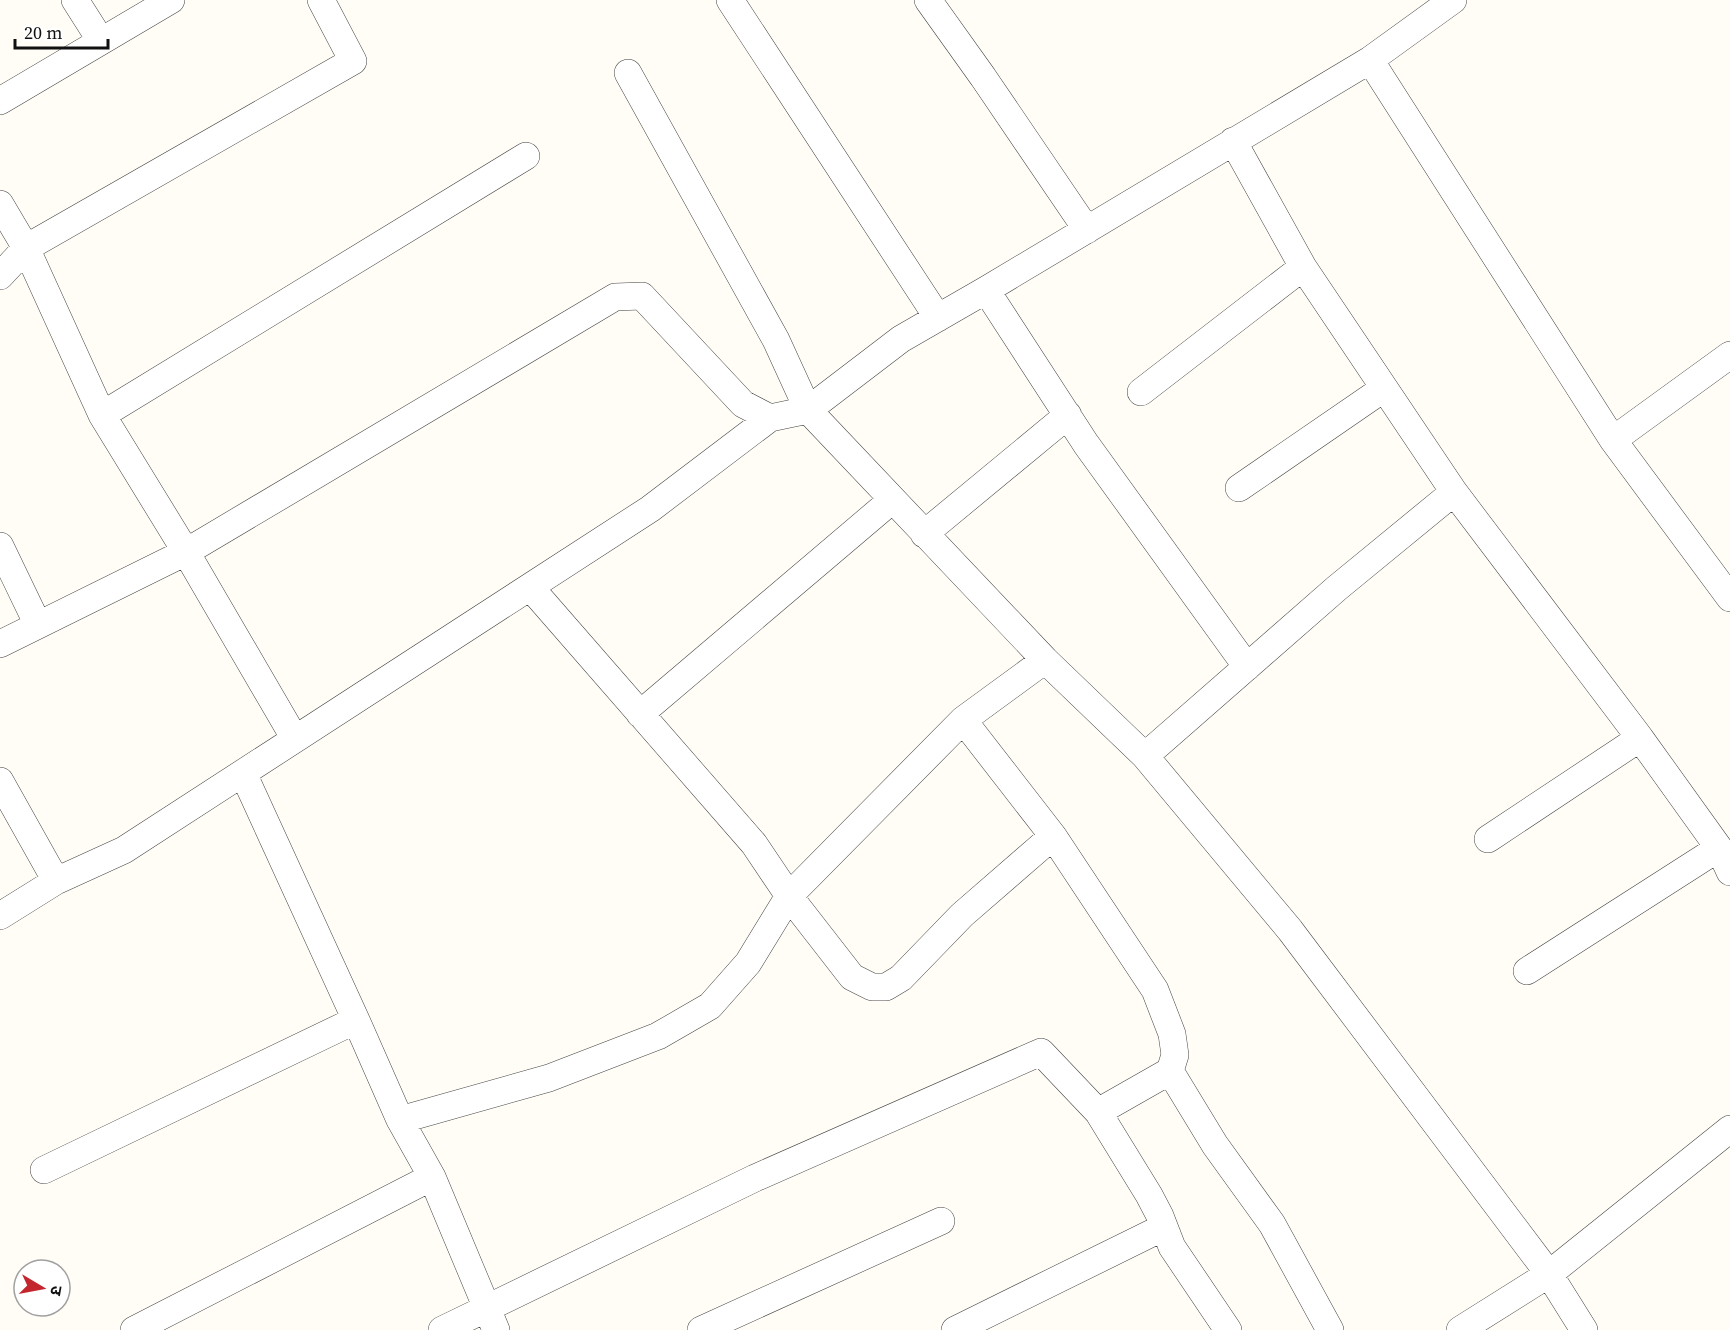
<svg xmlns="http://www.w3.org/2000/svg" width="1730" height="1330" viewBox="0 0 1730 1330" font-family="'Source Serif 4','Noto Sans Devanagari',serif">
  <style>
    .lines { fill: none; stroke-linecap: round; stroke-linejoin: round }
    .street-casing { stroke: #444; stroke-width: 28 }
    .street { stroke: #fff; stroke-width: 27 }
  </style>
  <rect width="100%" height="100%" fill="#fffdf5"/>
  <g class="lines">
    <defs>
      <path id="street" d="M75 0 101 41
        M730 0 938 318
        M928 0 983 77 1087 230
        M1370 60 1613 440 1730 598
        M628 73 776 340 808 410 1045 660 1145 756 1290 930 1549 1274 1584 1330
        M0 101 171 0
        M1233 141 1303 267 1454 492 1640 738 1719 848 1527 971
        M0 204 26 248 0 276
        M986 290 1086 444 1247 667
        M1141 392 1303 267
        M102 415 526 156
        M1613 440 1730 355
        M1239 488 1383 389
        M924 534 1068 415
        M0 546 38 625
        M530 587 754 844 789 896 852 977 872 987H886L901 978 962 915 1053 836
        M0 644 186 552 615 297 642 296 743 404 770 418
        M640 714 892 500
        M963 720 1053 836 1155 990 1172 1034 1175 1055 1170 1071 1098 1112
        M295 739 186 552 102 415 26 248 353 61 321 0
        M1145 756 1337 588 1454 492
        M243 773 356 1020 400 1120 432 1177 496 1330
        M0 781 56 881
        M1488 839 1640 738
        M1719 848 1730 872
        M0 916 56 881 124 850 650 509 770 418 808 410 901 339 986 290 1370 60 1453 0
        M1170 1071 1215 1145 1272 1224 1330 1330
        M400 1120 549 1078 658 1036 710 1006 748 963 789 896 963 720 1045 660
        M44 1170 356 1020
        M134 1330 432 1177
        M442 1330 755 1178 1041 1052 1098 1112 1149 1195 1160 1216 1172 1247 1228 1330
        M701 1330 941 1221
        M955 1330 1164 1227
        M1460 1330 1549 1274 1730 1129"/>
    </defs>
    <use href="#street" class="street-casing"/>
    <use href="#street" class="street"/>
  </g>
  <g transform="translate(42 1288) rotate(100)"><circle r="28" fill="#ffffff" stroke="#a0a0a0" stroke-width="1.5"/>
  <path d="M0-4.5L10 22L0 15L-10 22Z" fill="#c4262e"/>
  <text y="-9" font-size="16" font-weight="bold" text-anchor="middle" fill="#111111">उ</text>
  </g>
  <path d="M15 39v9h93v-9" fill="none" stroke="#111111" stroke-width="3"/>
  <text x="24" y="39" font-size="18" fill="#111111" stroke="#ffffff" stroke-width="4.5" paint-order="stroke">20 m</text>
</svg>
